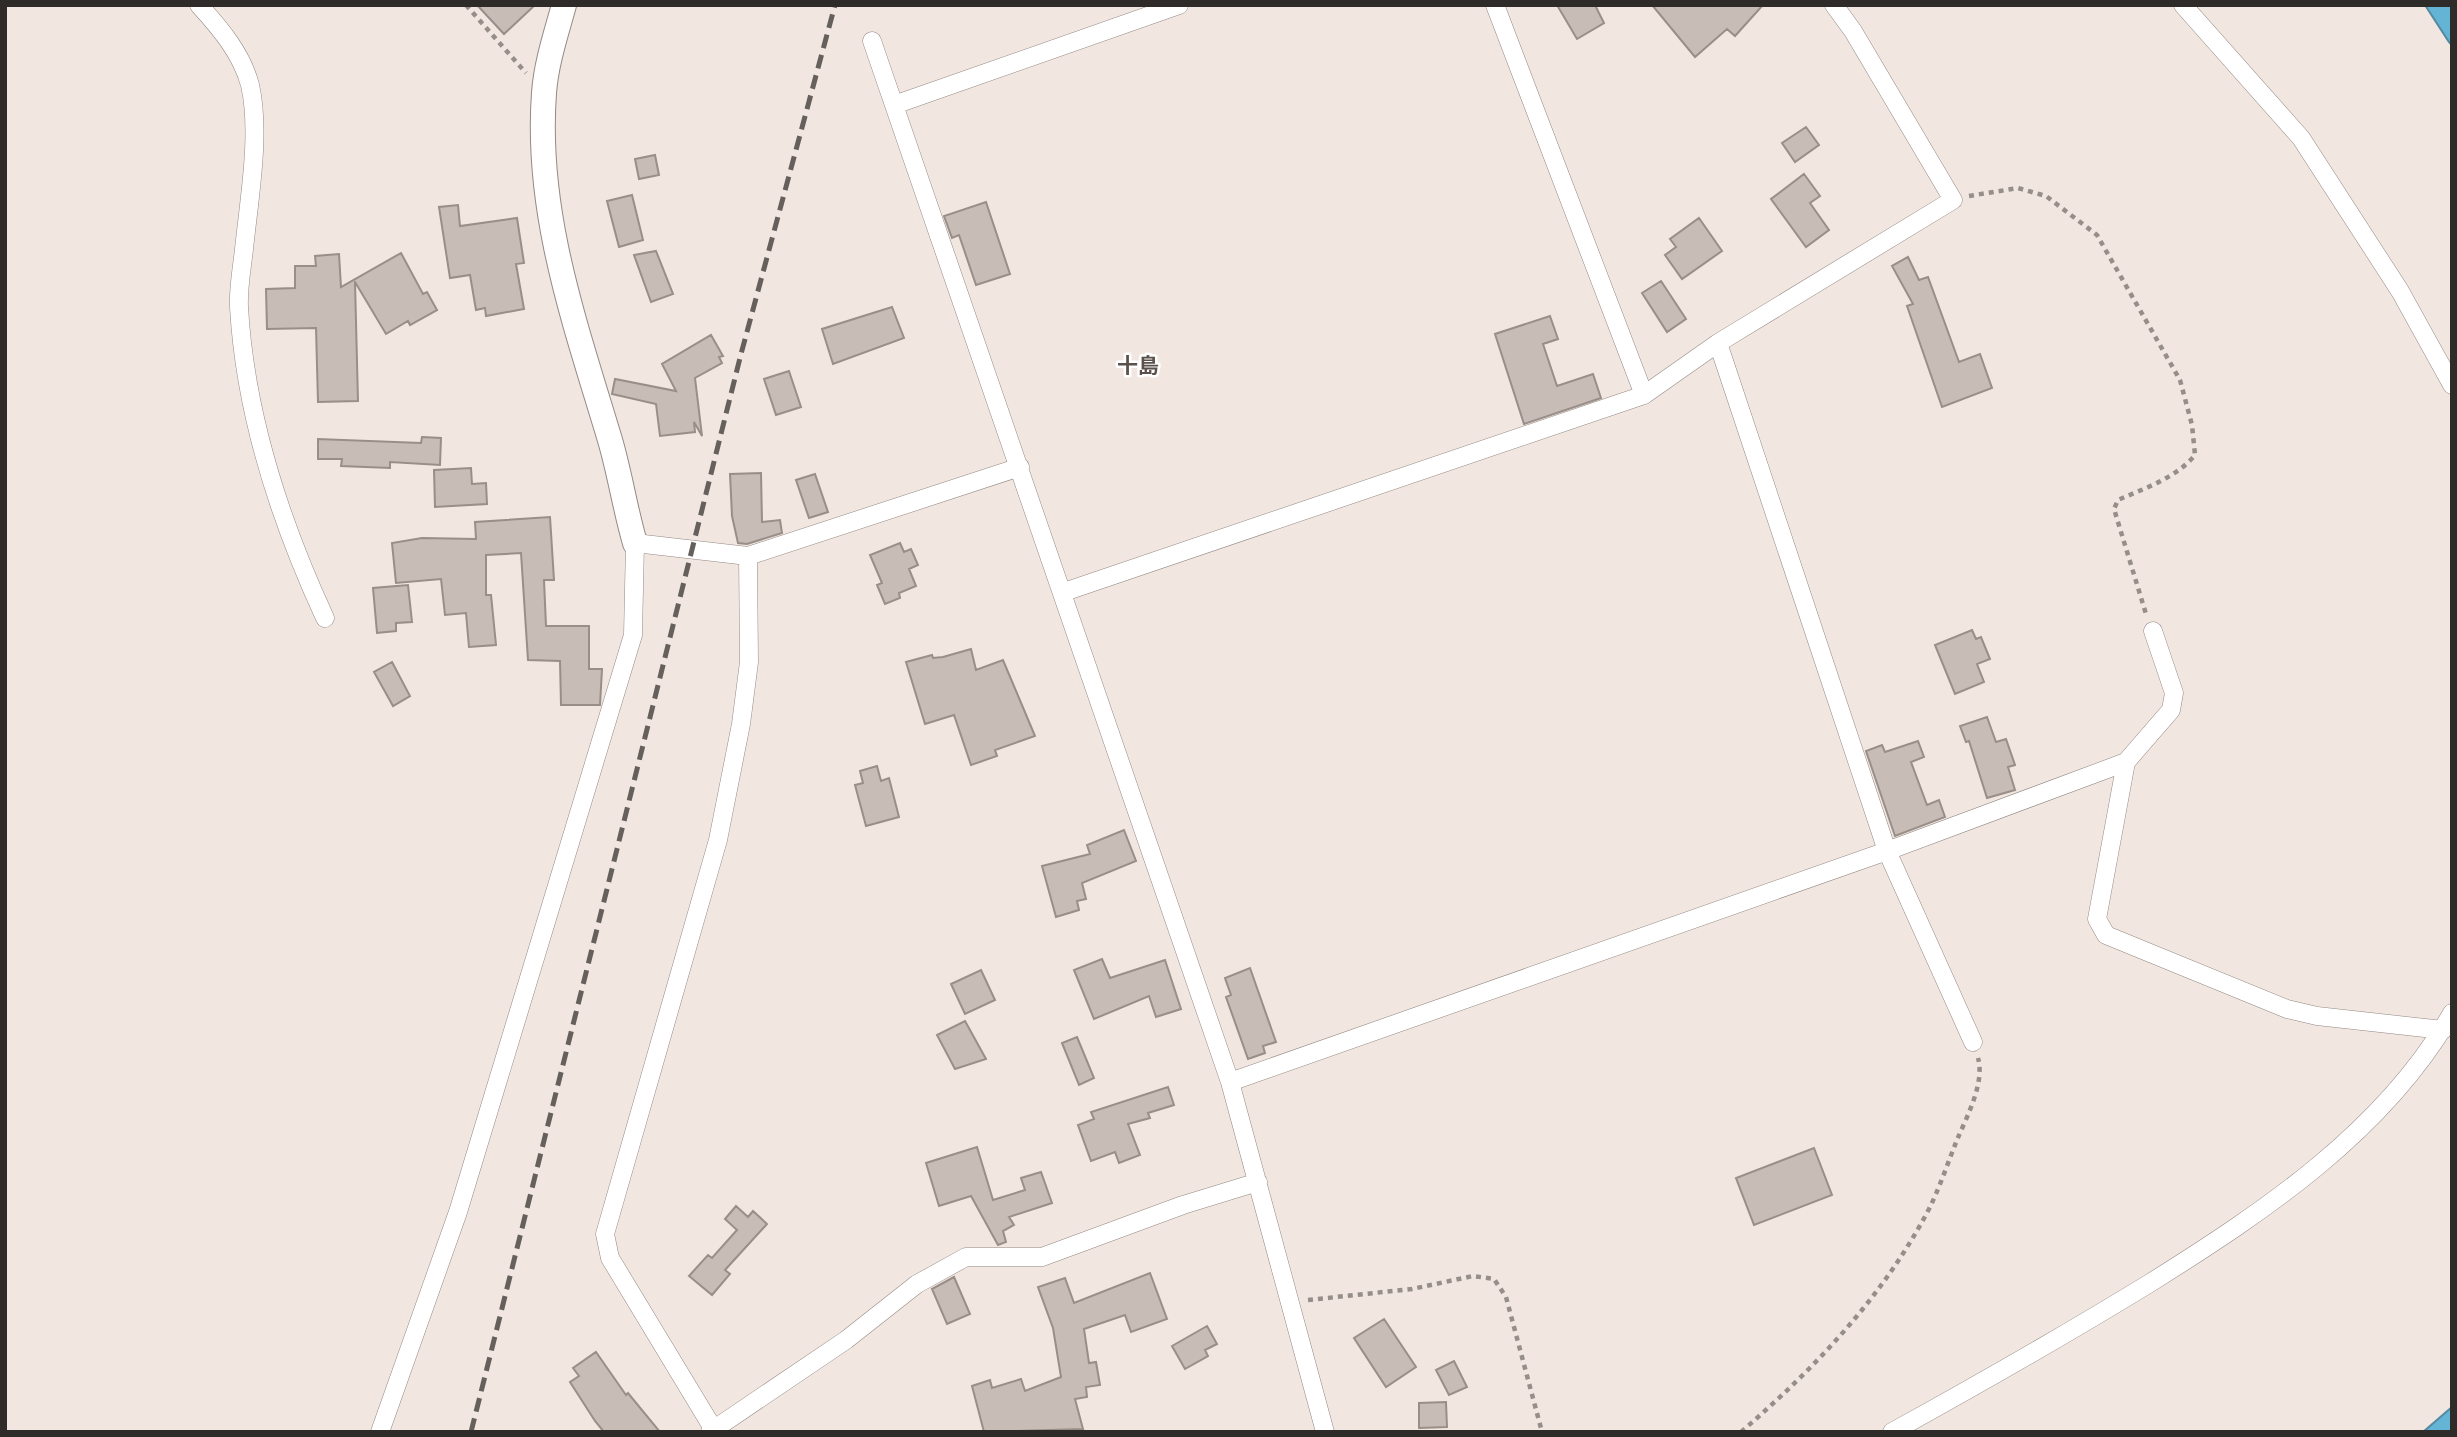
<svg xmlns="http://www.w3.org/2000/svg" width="2457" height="1437" viewBox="0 0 2457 1437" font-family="'Open Sans','Noto Sans JP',sans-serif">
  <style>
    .water { fill: #64b4d5; stroke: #548ba1; stroke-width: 2 }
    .building { fill: #c7bcb6; stroke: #998e88; stroke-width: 2 }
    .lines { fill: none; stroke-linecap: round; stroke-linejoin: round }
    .street-casing { stroke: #948984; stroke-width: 19 }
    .secondary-casing { stroke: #948984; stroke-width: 26 }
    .path { stroke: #968e89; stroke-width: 4.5; stroke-dasharray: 5 5; stroke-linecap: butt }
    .street { stroke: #fff; stroke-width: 18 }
    .secondary { stroke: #fff; stroke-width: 24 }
    .rail { stroke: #66605c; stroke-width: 5; stroke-dasharray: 14 7; stroke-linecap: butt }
    .labels { text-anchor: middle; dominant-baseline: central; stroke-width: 5; stroke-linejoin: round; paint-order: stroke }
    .neighbourhood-label { font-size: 21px; font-weight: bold; fill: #5b514c; stroke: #fff }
  </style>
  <rect width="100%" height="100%" fill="#f2e6e0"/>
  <path class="water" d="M2425 5H2452V45L2449 42Z
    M2452 1407V1432H2423Z"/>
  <path class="building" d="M477 5H535L504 34Z
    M1557 5H1595L1604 23 1577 39Z
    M1652 5H1763L1735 36 1727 29 1695 57Z
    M1806 127 1819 145 1795 162 1782 143Z
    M655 155 659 175 639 179 635 159Z
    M1804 174 1820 196 1810 203 1829 230 1806 247 1771 199Z
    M632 195 643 240 619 247 607 201Z
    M986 202 1010 274 976 285 959 235 952 238 944 216Z
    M458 205 460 226 517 218 524 263 516 264 524 309 486 316 485 308 476 310 470 275 450 278 439 207Z
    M1699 218 1722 251 1682 279 1665 255 1676 247 1670 239Z
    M656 251 673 294 651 302 634 255Z
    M401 253 423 294 427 292 437 310 410 325 408 321 386 334 355 282 358 401 318 402 316 328 267 329 266 289 295 288V266H316L315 256 339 254 341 287Z
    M1908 257 1919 280 1928 277 1959 362 1980 354 1992 388 1942 407 1907 306 1913 304 1892 266Z
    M1661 281 1686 319 1667 332 1642 293Z
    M892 307 904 338 833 364 822 329Z
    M1550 316 1558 339 1543 344 1557 386 1593 374 1601 398 1524 424 1495 334Z
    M711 335 723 356 719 357 722 363 695 378 702 436 694 422 695 432 660 436 656 404 612 394 615 379 676 391 662 364Z
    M789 371 801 407 776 415 764 379Z
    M422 437 441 438 440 465 390 462V468L341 466 342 459H318V439L421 443Z
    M471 468 472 484 486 483 487 504 435 507 434 470Z
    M761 473 762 522 780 520 782 533 747 544 738 543 732 516 730 474Z
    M815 474 828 512 809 518 796 480Z
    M550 517 554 580H544L546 626H589V669H602L600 705H561L560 661 528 660 521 553 486 555V595H491L496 645 469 647 466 613 445 615 441 579 396 583 392 543 422 538 476 539 475 522Z
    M900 543 904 552 911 549 918 565 909 569 916 586 899 593 900 598 885 604 877 585 882 583 870 555Z
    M408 585 412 622 396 623V631L377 633 373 588Z
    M1972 630 1976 639 1981 637 1990 659 1977 664 1984 682 1955 694 1935 645Z
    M971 649 976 670 1003 660 1035 736 995 750 997 756 971 765 954 715 925 724 906 662 932 655 933 658 943 657Z
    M392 662 410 696 393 706 374 672Z
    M1987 717 1996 742 2006 739 2015 765 2008 767 2015 790 1987 798 1969 741 1966 742 1960 726Z
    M1918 741 1924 757 1911 762 1927 805 1939 800 1945 817 1895 836 1866 751 1882 745 1885 752Z
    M877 766 881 781 889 778 899 817 866 826 855 785 863 783 860 771Z
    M1124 830 1136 861 1082 883 1086 899 1077 901 1079 910 1056 917 1042 866 1090 854 1087 845Z
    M1102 959 1110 978 1165 960 1181 1009 1156 1017 1149 996 1094 1019 1074 970Z
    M1250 968 1276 1042 1263 1046 1265 1053 1248 1059 1226 997 1231 995 1225 978Z
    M981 970 995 1000 965 1014 951 984Z
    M965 1021 986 1059 955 1069 937 1035Z
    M1077 1037 1094 1078 1079 1085 1062 1043Z
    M1168 1087 1174 1105 1148 1113 1150 1118 1128 1124 1140 1155 1119 1163 1115 1152 1091 1161 1078 1125 1094 1119 1091 1112Z
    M977 1147 993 1200 1025 1190 1021 1178 1041 1172 1052 1203 1009 1217 1014 1225 1003 1231 1006 1242 998 1245 971 1196 939 1206 926 1163Z
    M1814 1148 1832 1195 1754 1225 1736 1178Z
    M736 1206 748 1217 753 1211 767 1224 725 1270 730 1274 712 1295 689 1276 708 1255 712 1258 737 1230 725 1219Z
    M1150 1273 1167 1319 1131 1332 1125 1315 1084 1329 1089 1363 1096 1362 1100 1385 1086 1387 1087 1397 1075 1399 1083 1429 984 1432 972 1386 990 1380 992 1388 1021 1379 1025 1391 1061 1377 1053 1328 1038 1287 1065 1278 1074 1303Z
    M954 1277 970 1314 947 1324 932 1289Z
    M1384 1319 1416 1367 1386 1387 1354 1338Z
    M1207 1326 1217 1344 1205 1350 1208 1356 1185 1369 1172 1346Z
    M596 1352 626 1395 628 1393 660 1432H604L595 1421 570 1382 579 1376 573 1368Z
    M1454 1361 1467 1387 1449 1395 1436 1370Z
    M1446 1402 1447 1427 1419 1428V1403Z"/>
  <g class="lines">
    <defs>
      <path id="street" d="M199 5C220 28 242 54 250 85 261 133 249 200 244 249 242 268 238 288 239 307 245 413 281 523 325 618
        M1495 5 1644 395
        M2183 5 2301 138 2400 291 2452 385
        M872 41 1230 1082 1325 1432
        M894 105 1179 5
        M1718 343 1887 851 1973 1042
        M1064 592 1644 395 1718 343 1953 200 1853 31 1834 5
        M2126 762 2097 919 2106 935 2287 1009 2317 1016 2443 1030
        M1230 1082 1887 851 2126 762 2171 710 2174 693 2153 631
        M714 1430 610 1258 605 1234 718 840 741 724 749 662 748 556
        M380 1432 458 1212 633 635 635 543 748 556 1020 467
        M710 1432 846 1340 917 1284 966 1257H1042L1183 1205 1258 1182
        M1892 1432C1979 1384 2065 1335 2150 1283 2263 1212 2384 1132 2452 1013"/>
      <path id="secondary" d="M564 5C556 34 546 64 544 93 535 214 576 326 610 440 620 474 625 509 635 543"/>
    </defs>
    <use href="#street" class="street-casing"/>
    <use href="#secondary" class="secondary-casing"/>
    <path class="path" d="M466 5 526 73
      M1969 196 2018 188 2046 196 2097 235 2180 380 2192 425 2195 455C2176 478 2145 488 2118 500L2114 509 2146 614
      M1308 1300 1412 1289 1473 1276 1494 1279 1506 1297 1542 1432
      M1741 1432C1815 1368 1883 1297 1929 1209 1940 1187 1948 1162 1957 1140 1967 1116 1985 1083 1978 1058"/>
    <use href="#street" class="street"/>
    <use href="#secondary" class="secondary"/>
    <path class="rail" d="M471 1432 741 354 835 5"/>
  </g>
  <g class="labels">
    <g class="neighbourhood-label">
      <text x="1138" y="365">十島</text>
    </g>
  </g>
  <rect width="2457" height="1437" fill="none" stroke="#2f2b28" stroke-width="14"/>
</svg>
